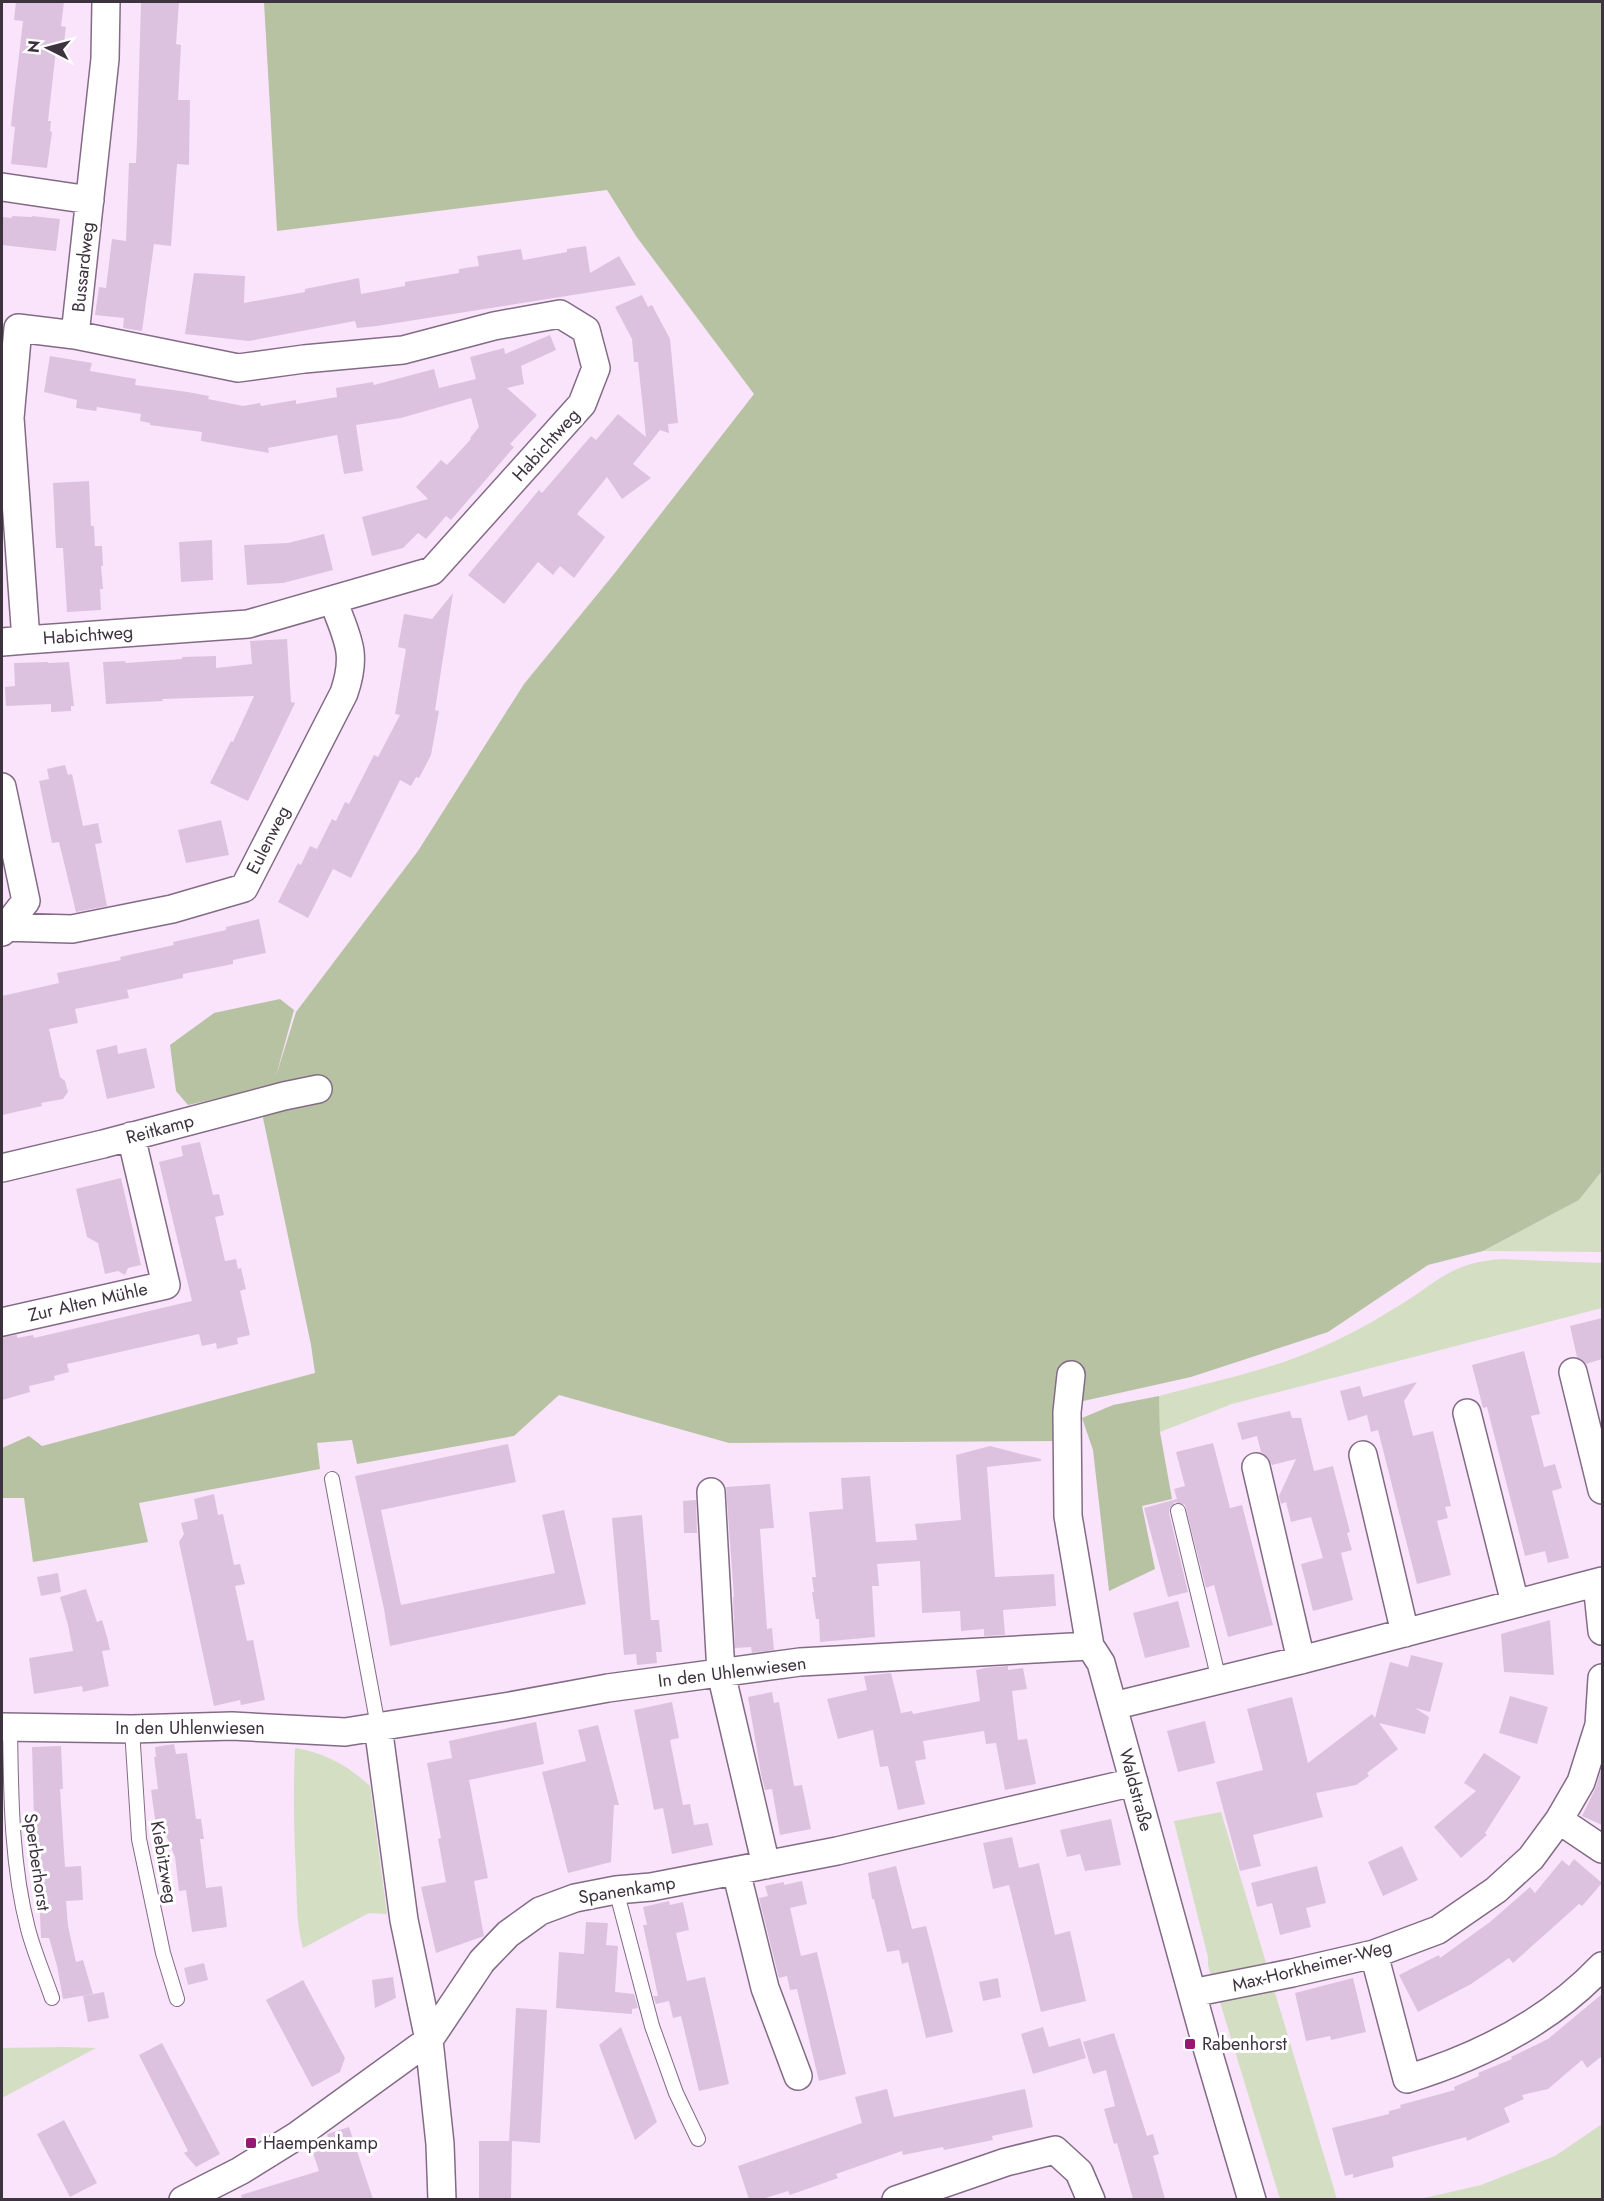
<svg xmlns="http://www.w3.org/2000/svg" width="1604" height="2201" viewBox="0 0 1604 2201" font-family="Jost,sans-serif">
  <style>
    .green { fill: #d3dec2 }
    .forest { fill: #b7c2a2 }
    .building { fill: #dcc2df }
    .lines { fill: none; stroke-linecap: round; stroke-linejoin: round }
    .service-casing { stroke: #836b86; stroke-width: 16 }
    .minor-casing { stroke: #836b86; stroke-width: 30 }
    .service { stroke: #fff; stroke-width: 14 }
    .minor { stroke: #fff; stroke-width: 27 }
    .poi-dot { fill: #941974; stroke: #fff; stroke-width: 2 }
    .labels { text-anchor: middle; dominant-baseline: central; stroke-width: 6; stroke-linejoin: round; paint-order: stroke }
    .street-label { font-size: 18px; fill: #3d333e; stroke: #fff }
    .poi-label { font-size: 18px; fill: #3d333e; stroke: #fff; text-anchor: start }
  </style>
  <rect width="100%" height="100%" fill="#fae4fc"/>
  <path class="green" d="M1602 1171V1252L1483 1251 1579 1200Z
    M1502 1259 1602 1263V1308L1232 1404 1160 1432 1159 1396C1214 1381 1272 1370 1324 1346 1351 1334 1376 1320 1400 1305 1439 1281 1452 1262 1502 1259Z
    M295 1748C326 1753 348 1766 370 1786L387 1914 369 1913 303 1948C296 1924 297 1899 296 1874 294 1832 293 1790 295 1748Z
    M1221 1812 1267 1966 1211 1976 1208 1965V1957L1174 1821Z
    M1273 1986 1337 2199H1280L1220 2002 1223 1998Z
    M65 2047 96 2048 2 2098V2048Z
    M1602 2124V2199H1420L1481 2185 1555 2156Z"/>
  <path class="forest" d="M264 2H1602V1171L1579 1200 1483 1251 1428 1265 1328 1332 1191 1377 1061 1406 1056 1441 729 1443 559 1395 514 1436 357 1464 352 1440 317 1443 320 1469 139 1503 148 1542 33 1562 24 1498H2V1448L29 1436 42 1446 315 1373 311 1345 263 1118 272 1089 250 1091 188 1105 176 1091 170 1045 214 1013 280 999 294 1010 276 1076 296 1012 418 851 524 684 614 574 754 394 636 236 607 190 277 231Z
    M1159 1396 1160 1432 1172 1499 1142 1506 1155 1569 1109 1591 1093 1450 1082 1418 1113 1405Z"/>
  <path class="building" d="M16 2H64L61 26 66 27 63 51 56 50 48 121H51L50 131 52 132 47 168 11 164 15 127 11 126 12 115 23 21 14 20Z
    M141 2H179L176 44 181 45 178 100H190L189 165 177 164 171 246 154 244 142 331 123 328 124 318 95 315 99 287 106 288 112 239 126 241 129 163H136L137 141Z
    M12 216 32 217V216L60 219 56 251 2 245V217L12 218Z
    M586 246 590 273 619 256 636 285 377 326 357 328 355 321 249 341 185 334 194 273 245 276 244 303 305 292V289L359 278 361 294 405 286V282L459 273V269L479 266 477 256 521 249 523 260 567 252V249Z
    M642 295 648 307 652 305 670 339 678 423 668 424 669 433 660 430 633 464 651 478 622 499 607 477 577 514 605 537 574 578 560 566 553 575 538 562 504 604 468 575 539 490 542 493 591 436 596 440 618 414 646 437 638 362H634L632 339 615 307Z
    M550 335 556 350 521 366 524 384 507 388 537 415 510 444 514 447 451 520 446 516 426 539 418 533 403 548 372 556 362 517 428 499 416 487 441 460 447 465 471 439 470 438 479 427 471 398 401 418 356 425 363 471 344 474 337 435 268 448 269 453 201 441 202 432 150 425V423L140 421 141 414 97 407 96 411 76 408 77 400 44 392 50 356 92 363 90 371 136 379 135 385 188 392 209 396 208 399 243 406 260 403 261 406 296 400V404L337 397 336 388 373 382 374 385 434 369 439 388 476 379 470 357 504 348 505 354Z
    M89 481 91 526H94L95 546H102L103 566H101L103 589H100L101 610 67 612 63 548H56L53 483Z
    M324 534 333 570 283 583 247 585 244 545 288 543Z
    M212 540 213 580 181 582 179 542Z
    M453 593 435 710 439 711 431 755 419 778 416 777 411 786 400 780 351 878 333 869 308 918 278 902 298 863 301 865 310 846 317 849 332 819 336 821 345 802 349 804 374 755 378 757 400 715 395 714 406 649 398 647 404 614 432 619Z
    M287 639 291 702 295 703 248 801 210 783 231 741 233 742 254 696 162 699 163 701 106 704 103 662 125 661 126 663 182 659V657L216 656V668L252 664 250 641Z
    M48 662V663L69 662 74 706H71V711L51 712V704L6 706 5 687 15 686 14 663Z
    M65 765 68 775 72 774 83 826 98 823 102 843 95 844 107 906 76 912 59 842 52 843 39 781 49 779 47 769Z
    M221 820 229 855 186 863 178 830Z
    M259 919 266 953 233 960V964L183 974V978L127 990 129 998 75 1009 78 1023 49 1029 60 1077 65 1081 68 1092 63 1099 41 1103 42 1106 2 1115V996L59 983 57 973 121 960 120 957 174 945 173 942 226 930V927Z
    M117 1045 118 1054 146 1048 155 1088 107 1099 96 1050Z
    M200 1142 213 1195 219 1194 224 1215 215 1217 225 1261 236 1259 238 1269 241 1268 246 1289 240 1291 250 1335 237 1338 238 1344 217 1349 216 1343 202 1346 199 1334 67 1364 69 1372 54 1376 55 1380 29 1386 30 1392 2 1400V1337L17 1335V1338L33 1335 34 1338 192 1301 159 1162 183 1156 181 1146Z
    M121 1178 141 1265 128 1268 125 1275 118 1271 105 1274 98 1243 87 1237 76 1189Z
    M1602 1318V1359L1586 1364 1577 1357 1570 1326Z
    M1524 1351 1540 1414 1531 1416 1538 1443 1544 1467 1555 1464 1562 1488 1552 1491 1569 1558 1548 1563 1545 1551 1525 1556 1487 1407 1483 1408 1472 1365Z
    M1417 1382 1404 1401 1413 1436 1433 1431 1451 1506 1445 1507 1448 1518 1437 1521 1451 1575 1417 1584 1378 1430 1371 1432 1367 1415 1348 1421 1340 1391 1360 1386 1363 1397Z
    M1290 1411 1292 1418H1301L1314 1471 1333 1466 1350 1532 1347 1533 1352 1550 1341 1553 1353 1600 1313 1611 1301 1564 1323 1558 1311 1517 1291 1522 1286 1502 1281 1504 1279 1496 1296 1459 1272 1465 1268 1457 1261 1452 1257 1436 1242 1440 1237 1423Z
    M1213 1443 1230 1508 1242 1505 1273 1625 1228 1637 1214 1585 1206 1588 1185 1505 1175 1502 1170 1508 1169 1513 1188 1592 1168 1597 1144 1508 1177 1499 1174 1489 1185 1486 1176 1452Z
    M508 1444 516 1482 381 1510 401 1605 555 1573 542 1515 564 1510 586 1604 390 1646 384 1609 355 1476Z
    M990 1446 1041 1459V1461L987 1467 995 1577 1054 1574 1056 1606 1003 1610 1005 1635 984 1636V1629L961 1631 960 1611 922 1613 920 1561 877 1564 879 1586H872L875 1637 820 1642 819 1619H816L812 1592H814L812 1577H816L809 1512 843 1509 841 1478 870 1476 876 1542 917 1540 915 1524 961 1520 956 1455Z
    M770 1484 774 1528 760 1529 767 1629 772 1628 774 1650 752 1653 751 1647 735 1648 733 1597H734L726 1487Z
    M214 1494 218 1515 223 1514 234 1565 240 1564 245 1584 235 1586 247 1641 253 1640 265 1700 241 1705 240 1700 214 1706 179 1542 184 1534 181 1523 198 1519 194 1499Z
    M696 1500 697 1533H684L683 1501Z
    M642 1515 651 1620H659L662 1652H656L657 1663 637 1665 636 1654 624 1655 612 1518Z
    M58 1573 61 1592 41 1596 37 1577Z
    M86 1589 97 1622 102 1620 107 1637 110 1650 102 1651 109 1686 83 1692 82 1686 34 1694 29 1658 73 1651 68 1625 60 1597Z
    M1178 1601 1190 1647 1145 1658 1133 1613Z
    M1550 1620 1554 1675 1504 1672 1501 1634Z
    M1411 1655 1443 1663 1430 1712 1415 1708 1429 1717 1425 1734 1379 1723 1398 1749 1367 1773 1369 1776 1356 1785 1316 1793 1323 1817 1253 1835 1261 1866 1240 1871 1216 1782 1263 1770 1247 1709 1292 1697 1308 1763 1372 1714 1375 1718 1390 1662 1408 1667Z
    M1008 1666V1670L1023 1668 1027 1689 1012 1691 1018 1740 1027 1739 1036 1784 1005 1790 996 1743 986 1744 984 1731 923 1741 926 1759 915 1761 925 1804 898 1810 888 1766 880 1767 873 1730 838 1739 827 1699 867 1690 864 1676 891 1673 901 1713 912 1711 913 1714 980 1701 976 1670 985 1668Z
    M772 1692 774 1703 779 1702 794 1786 802 1785 811 1829 780 1835 772 1789 765 1790 761 1774 748 1697Z
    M1510 1696 1548 1707 1537 1744 1499 1733Z
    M672 1702 679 1738 670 1740 683 1805 690 1804 694 1825 708 1823 713 1845 672 1854 663 1808 654 1810 634 1710Z
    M1205 1721 1215 1763 1178 1772 1167 1731Z
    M536 1722 544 1764 469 1780 488 1878 474 1881 484 1936 436 1953 421 1887 446 1882 438 1839 441 1838 427 1763 452 1758 449 1741Z
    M598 1725 619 1805H614L611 1862 568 1873 542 1772 586 1761 578 1730Z
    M174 1744 176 1754 187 1753 196 1819H201L204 1839H200L206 1888 222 1886 227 1927 192 1932 186 1890 179 1891 175 1857 162 1825 156 1826 151 1790 158 1789 154 1757H156L155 1747Z
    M61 1746 63 1789H60L65 1867 81 1866 83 1900 66 1901 68 1926 76 1962 83 1960 93 1994 63 1999 57 1966 49 1938H41L36 1821H34L32 1747Z
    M1484 1753 1521 1777 1485 1833 1487 1835 1461 1858 1434 1827 1476 1791 1464 1783Z
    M1602 1766V1825L1582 1816 1596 1787Z
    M1111 1819 1121 1865 1085 1871 1080 1854 1067 1857 1060 1830Z
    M1012 1837 1019 1868 1039 1863 1055 1935 1070 1931 1086 2001 1041 2012 1009 1885 993 1889 983 1843Z
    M1402 1846 1418 1880 1383 1896 1368 1862Z
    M1574 1859 1602 1883 1582 1906 1579 1904 1513 1963 1509 1958 1471 1984 1418 2012 1399 1975 1439 1955 1440 1958 1490 1922 1530 1887 1535 1893 1562 1860 1569 1866Z
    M896 1866 912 1929 926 1926 953 2032 926 2038 908 1962 902 1964 899 1950 887 1952 874 1899H872L868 1873Z
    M1317 1866 1326 1903 1306 1908 1311 1927 1280 1935 1272 1903 1257 1907 1251 1883Z
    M802 1881 807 1904 790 1908 801 1956 817 1952 846 2074 819 2081 797 1989 790 1990 787 1976 779 1978 759 1898 768 1896 765 1886 784 1882V1885Z
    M669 1901 670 1905 683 1902 689 1930 676 1933 687 1981 705 1977 729 2084 699 2091 681 2016 673 2018 669 2001 656 2004 653 1996H658L643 1925H647L643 1907Z
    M586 1922 608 1923 606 1945 618 1946 615 1992 634 1994 638 2008 632 2009V2014L556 2008 559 1952 584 1954Z
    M204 1963 208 1980 188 1985 184 1968Z
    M393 1977 396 1998 375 2008 372 1980Z
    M998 1978 1001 1997 983 2001 979 1982Z
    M1353 1978 1366 2032 1331 2040 1330 2036 1306 2041 1295 1993Z
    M303 1980 345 2058 340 2072 312 2087 266 2000Z
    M104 1992 109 2018 88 2022 83 1996Z
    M1602 1994V2056L1587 2068 1582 2060 1548 2089 1522 2095 1524 2099 1504 2108 1510 2122 1467 2141 1466 2137 1392 2157 1394 2167 1353 2178V2174L1345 2176 1332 2128 1389 2114V2111L1401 2108 1400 2105 1455 2090 1454 2087 1479 2076 1478 2073 1512 2059 1511 2057 1548 2039Z
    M516 2008 547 2010 540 2143 512 2141 511 2199H479V2141H511H509Z
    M621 2027 657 2122 635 2140 599 2045Z
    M1043 2027 1049 2047 1080 2038 1086 2058 1033 2074 1021 2034Z
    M1114 2033 1147 2136 1153 2134 1159 2154 1153 2156 1165 2199H1133L1117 2143 1114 2144 1104 2109 1115 2106 1106 2070 1093 2074 1083 2042Z
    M162 2043 220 2154 196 2167 184 2153 188 2151 139 2055Z
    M887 2089 894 2117 1025 2089 1033 2127 992 2136 993 2140 944 2150 943 2147 903 2155 902 2151 836 2174 838 2178 790 2195 788 2191 762 2199H749L738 2166 862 2123 855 2097Z
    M64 2120 97 2183 70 2197 37 2134Z
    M349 2127 373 2199H242L241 2195 319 2171 313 2153 331 2147 327 2134Z"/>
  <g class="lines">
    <defs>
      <path id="service" d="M332 1479 378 1726
        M1178 1511 1219 1680
        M10 1727C11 1794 11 1863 28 1929 34 1952 44 1975 52 1998
        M132 1729 139 1839 163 1953 177 1999
        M616 1890 652 2026 676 2093 698 2139"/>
      <path id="minor" d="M2 187 90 200
        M26 640 248 624 432 571 582 404 596 368 586 330 560 314 494 326 403 350 304 359 238 368 75 335
        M2 642 26 640 10 418 18 328 75 335 105 59 106 2
        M2 787 26 901 2 932
        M2 927 72 929 172 909 244 888 344 693C358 652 347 639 333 600
        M2 1168 103 1144 284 1096 318 1089
        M2 1322 166 1285 131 1136
        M1573 1372 1602 1490
        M1071 1375 1067 1412 1068 1516 1090 1646 1101 1663 1208 2051 1252 2200
        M1467 1413 1515 1603
        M1363 1455 1405 1633
        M1256 1467 1301 1660
        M711 1492 721 1673 766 1865
        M1597 1583 1602 1631
        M1113 1706 1301 1660 1602 1581
        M378 1726 404 1920 429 2040 440 2144 442 2200
        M2 1727 132 1729 232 1726 345 1732 510 1706 608 1688 800 1662 1090 1646
        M1559 1820 1602 1849
        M736 1871 765 1988 798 2076
        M1374 1954 1407 2079C1479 2057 1550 2021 1602 1966
        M1192 1993 1292 1973 1374 1954 1438 1930 1496 1890 1531 1858 1559 1820 1581 1782 1599 1725 1602 1678
        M183 2200 240 2171 298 2135 429 2040 482 1961 508 1934 540 1911 575 1898 616 1890 651 1887 837 1851 1134 1782
        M896 2200 1006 2162 1055 2150 1079 2172 1091 2200"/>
    </defs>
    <use href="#service" class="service-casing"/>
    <use href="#minor" class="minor-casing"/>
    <use href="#service" class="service"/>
    <use href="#minor" class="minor"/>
  </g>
  <g class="poi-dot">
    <rect x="1184" y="2038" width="12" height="12" rx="3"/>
    <rect x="245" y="2137" width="12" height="12" rx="3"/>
  </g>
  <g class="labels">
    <g class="street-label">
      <text transform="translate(83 267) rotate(-84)">Bussardweg</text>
      <text transform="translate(546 445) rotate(-48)">Habichtweg</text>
      <text transform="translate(88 635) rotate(-4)">Habichtweg</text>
      <text transform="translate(268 840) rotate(-63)">Eulenweg</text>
      <text transform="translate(160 1129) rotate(-15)">Reitkamp</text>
      <text transform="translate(88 1302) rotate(-13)">Zur Alten Mühle</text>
      <text transform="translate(732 1672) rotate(-7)">In den Uhlenwiesen</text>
      <text x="190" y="1728">In den Uhlenwiesen</text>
      <text transform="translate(1136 1790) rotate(75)">Waldstraße</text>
      <text transform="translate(37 1862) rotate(82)">Sperberhorst</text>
      <text transform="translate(164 1862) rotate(80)">Kiebitzweg</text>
      <text transform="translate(627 1890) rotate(-9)">Spanenkamp</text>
      <text transform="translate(1312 1966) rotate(-14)">Max-Horkheimer-Weg</text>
    </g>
    <g class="poi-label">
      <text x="1202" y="2044">Rabenhorst</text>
      <text x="263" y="2143">Haempenkamp</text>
    </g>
  </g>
  <rect width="1604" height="2201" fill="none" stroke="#3d333e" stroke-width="6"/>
  <g transform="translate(48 48) rotate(276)" stroke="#ffffff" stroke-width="4.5" paint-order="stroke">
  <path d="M0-4.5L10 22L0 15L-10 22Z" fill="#3d333e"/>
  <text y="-9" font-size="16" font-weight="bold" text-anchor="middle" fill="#3d333e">N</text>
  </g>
</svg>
